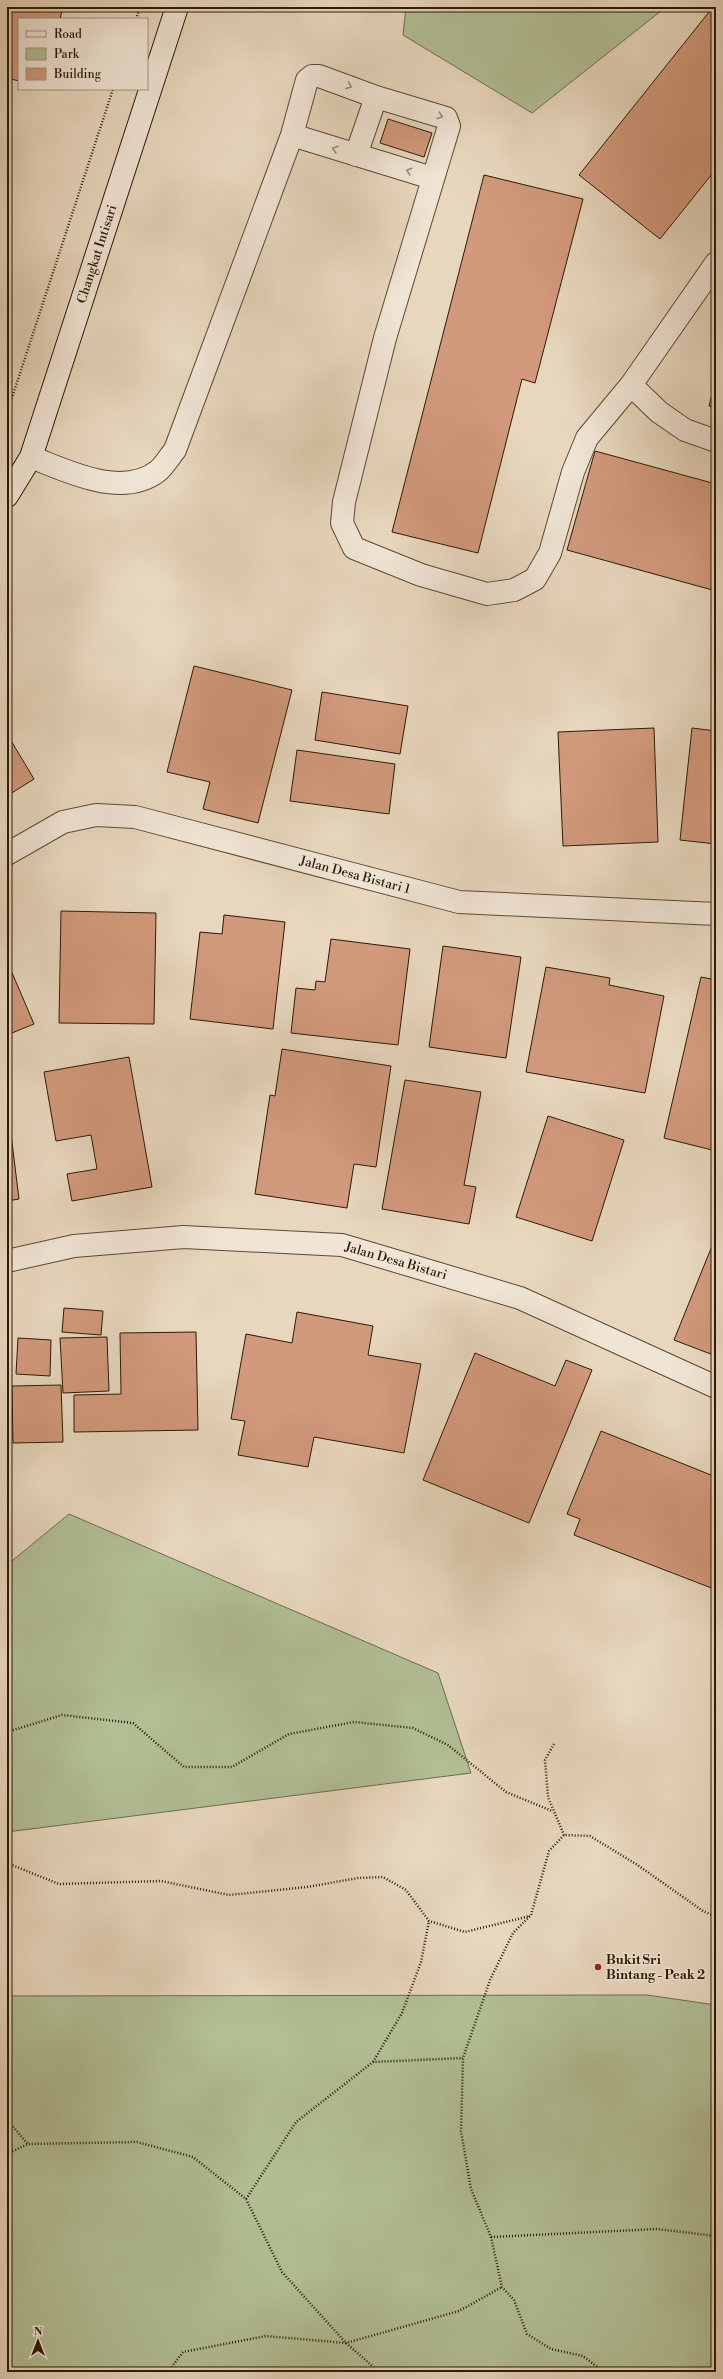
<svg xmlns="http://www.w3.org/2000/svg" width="723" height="2379" viewBox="0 0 723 2379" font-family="'Libre Bodoni',serif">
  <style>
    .green { fill: #b2bf95; stroke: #6e6c4e }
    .building { fill: #d2997c; stroke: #2b1a07 }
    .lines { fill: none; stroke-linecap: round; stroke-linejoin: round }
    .street-casing { stroke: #5a4935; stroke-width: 24 }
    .secondary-casing { stroke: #2b1a07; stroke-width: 24 }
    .path { stroke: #2b1a07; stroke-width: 2.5; stroke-dasharray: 1 2; stroke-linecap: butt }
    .street { stroke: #f0e5d5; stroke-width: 22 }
    .secondary { stroke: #f0e5d5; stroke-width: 22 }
    .oneway { stroke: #978a78 }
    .poi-dot { fill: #8f2418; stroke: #f0e5d5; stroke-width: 1.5 }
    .labels { text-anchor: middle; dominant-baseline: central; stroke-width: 3; stroke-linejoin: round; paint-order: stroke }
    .street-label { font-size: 13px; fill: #2b1a07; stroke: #f0e5d5 }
    .poi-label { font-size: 13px; font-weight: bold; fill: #2b1a07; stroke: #f0e5d5; text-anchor: start }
  </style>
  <rect width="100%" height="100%" fill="#e8d7be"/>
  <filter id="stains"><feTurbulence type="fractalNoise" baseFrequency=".005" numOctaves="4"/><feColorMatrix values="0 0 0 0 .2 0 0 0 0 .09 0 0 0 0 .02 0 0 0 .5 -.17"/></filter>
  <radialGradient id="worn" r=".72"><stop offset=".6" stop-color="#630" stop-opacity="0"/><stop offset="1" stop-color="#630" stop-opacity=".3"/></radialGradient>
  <path class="green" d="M406 7H666L532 113 403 35Z
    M69 1514 438 1673 471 1773 7 1832V1565Z
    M647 1995 716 2005V2372H7V1996Z"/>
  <path class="building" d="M7 7H63L60 19H19V81L7 78Z
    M713 7H716V169L660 239 579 175Z
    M388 119 432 133 424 157 380 143Z
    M484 175 583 199 535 383 522 379 478 553 392 532Z
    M716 378V408L709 406Z
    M595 451 716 484V591L567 550Z
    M194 666 292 690 258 823 203 809 210 782 167 772Z
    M322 692 408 706 400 754 315 740Z
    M654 728 658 842 563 846 558 732Z
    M692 728 716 731V844L680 840Z
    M7 734 34 779 7 796Z
    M297 750 395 764 389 814 290 801Z
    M61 911 156 913 154 1024 59 1023Z
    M224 915 285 922 273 1029 190 1019 200 932 222 934Z
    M331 939 410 949 398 1045 291 1033 296 988 315 990 316 981 325 982Z
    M443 946 521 957 506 1058 429 1047Z
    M7 961 34 1024 7 1035Z
    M546 967 610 978 609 985 664 996 645 1093 526 1072Z
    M701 977 716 980V1151L664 1138Z
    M282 1049 391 1066 376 1167 354 1164 347 1208 255 1194 270 1095 275 1096Z
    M129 1057 152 1187 72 1201 67 1174 97 1169 91 1135 56 1141 44 1072Z
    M405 1080 481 1092 464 1185 476 1187 469 1224 382 1209Z
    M7 1102 19 1199 7 1201Z
    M548 1116 624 1140 592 1241 516 1217Z
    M716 1236V1356L674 1340Z
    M64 1308 103 1311 101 1335 62 1332Z
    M297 1312 373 1326 368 1355 421 1364 404 1453 314 1437 308 1467 238 1455 245 1421 231 1419 246 1334 292 1343Z
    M196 1332 198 1430 74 1432V1395L121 1394 120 1333Z
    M107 1337 109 1391 63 1393 60 1338Z
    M18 1338 51 1340 50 1376 16 1374Z
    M475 1353 555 1386 566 1360 592 1370 529 1523 423 1480Z
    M61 1385 63 1442 13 1443 12 1386Z
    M601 1431 716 1477V1583L714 1589 574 1535 580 1519 567 1514Z"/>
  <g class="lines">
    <defs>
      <path id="street" d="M292 135 432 178
        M356 155 376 97
        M631 385 659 412 685 430 716 441
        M31 457C67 471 122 499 158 471 164 466 170 456 175 450L292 135 307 80 312 76H319L376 97 446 118 449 126 385 338 344 502 342 523 354 548 421 575 487 594 514 590 535 579 550 553 573 472 587 438 631 385 716 263
        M7 854 63 822 96 815 135 817 459 902 716 914
        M7 1261 74 1246 184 1237 342 1245 520 1298 716 1387"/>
      <path id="secondary" d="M7 496 31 457 177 7"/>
    </defs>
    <use href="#street" class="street-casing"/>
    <use href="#secondary" class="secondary-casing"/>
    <path class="path" d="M136 19 140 7
      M7 413 113 89
      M7 1732 62 1715 133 1723 184 1767H232L289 1734 354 1722 413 1728 448 1745 506 1792 552 1811
      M554 1744 545 1760 548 1797 564 1835
      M7 1863 59 1884 161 1881 229 1895 307 1887 358 1878 383 1877 406 1890 429 1921 465 1932 530 1916
      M373 2062 402 2013 421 1962 429 1921
      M7 2120 28 2144
      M7 2154 28 2144 137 2142 193 2157 246 2199 282 2272 346 2343 379 2372
      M246 2199 296 2122 373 2062 463 2058
      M491 2237 657 2229 716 2236
      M168 2372 183 2352 266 2336 346 2343 459 2311 502 2287
      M604 2372 583 2356 551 2349 527 2334 514 2300 502 2287 491 2237 471 2189 461 2131 463 2058 490 1980 513 1933 531 1915 549 1851 564 1835 590 1836 636 1864 703 1911 716 1917"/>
    <use href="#street" class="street"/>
    <use href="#secondary" class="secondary"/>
  </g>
  <defs><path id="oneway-chevron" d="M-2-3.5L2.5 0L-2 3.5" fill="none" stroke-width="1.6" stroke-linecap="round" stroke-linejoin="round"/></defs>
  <g class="oneway">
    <use href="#oneway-chevron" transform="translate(349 86) rotate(21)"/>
    <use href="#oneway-chevron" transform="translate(440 116) rotate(18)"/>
    <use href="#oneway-chevron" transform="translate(335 149) rotate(-162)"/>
    <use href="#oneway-chevron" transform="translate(409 171) rotate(-163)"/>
  </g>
  <circle class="poi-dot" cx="598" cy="1967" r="4"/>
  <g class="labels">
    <g class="street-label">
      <text transform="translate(97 254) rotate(-72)">Changkat Intisari</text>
      <text transform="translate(355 875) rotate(15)">Jalan Desa Bistari 1</text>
      <text transform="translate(396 1261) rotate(16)">Jalan Desa Bistari</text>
    </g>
    <g class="poi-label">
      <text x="606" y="1960">Bukit Sri<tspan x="606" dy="15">Bintang - Peak 2</tspan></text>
    </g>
  </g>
  <rect width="723" height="2379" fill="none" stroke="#e8d7be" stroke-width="24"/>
  <rect x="8" y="8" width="707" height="2363" fill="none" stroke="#2b1a07" stroke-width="2"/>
  <rect x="12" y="12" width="699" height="2355" fill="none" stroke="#2b1a07"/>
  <rect x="18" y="18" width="130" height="72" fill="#f0e5d5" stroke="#a19483"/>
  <rect x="26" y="31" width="20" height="6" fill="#f0e5d5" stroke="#a19483"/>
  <text x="54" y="38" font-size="12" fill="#2b1a07">Road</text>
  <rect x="26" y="48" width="20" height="12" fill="#b2bf95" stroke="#a19483"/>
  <text x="54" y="58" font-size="12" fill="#2b1a07">Park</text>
  <rect x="26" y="68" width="20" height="12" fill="#d2997c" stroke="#a19483"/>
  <text x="54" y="78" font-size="12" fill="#2b1a07">Building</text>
  <g transform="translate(38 2341)" stroke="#f0e5d5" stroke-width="3" paint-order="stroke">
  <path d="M0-3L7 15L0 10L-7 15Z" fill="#2b1a07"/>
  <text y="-6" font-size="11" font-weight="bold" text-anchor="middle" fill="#2b1a07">N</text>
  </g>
  <rect width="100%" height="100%" filter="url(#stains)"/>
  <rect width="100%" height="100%" fill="url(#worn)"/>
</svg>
